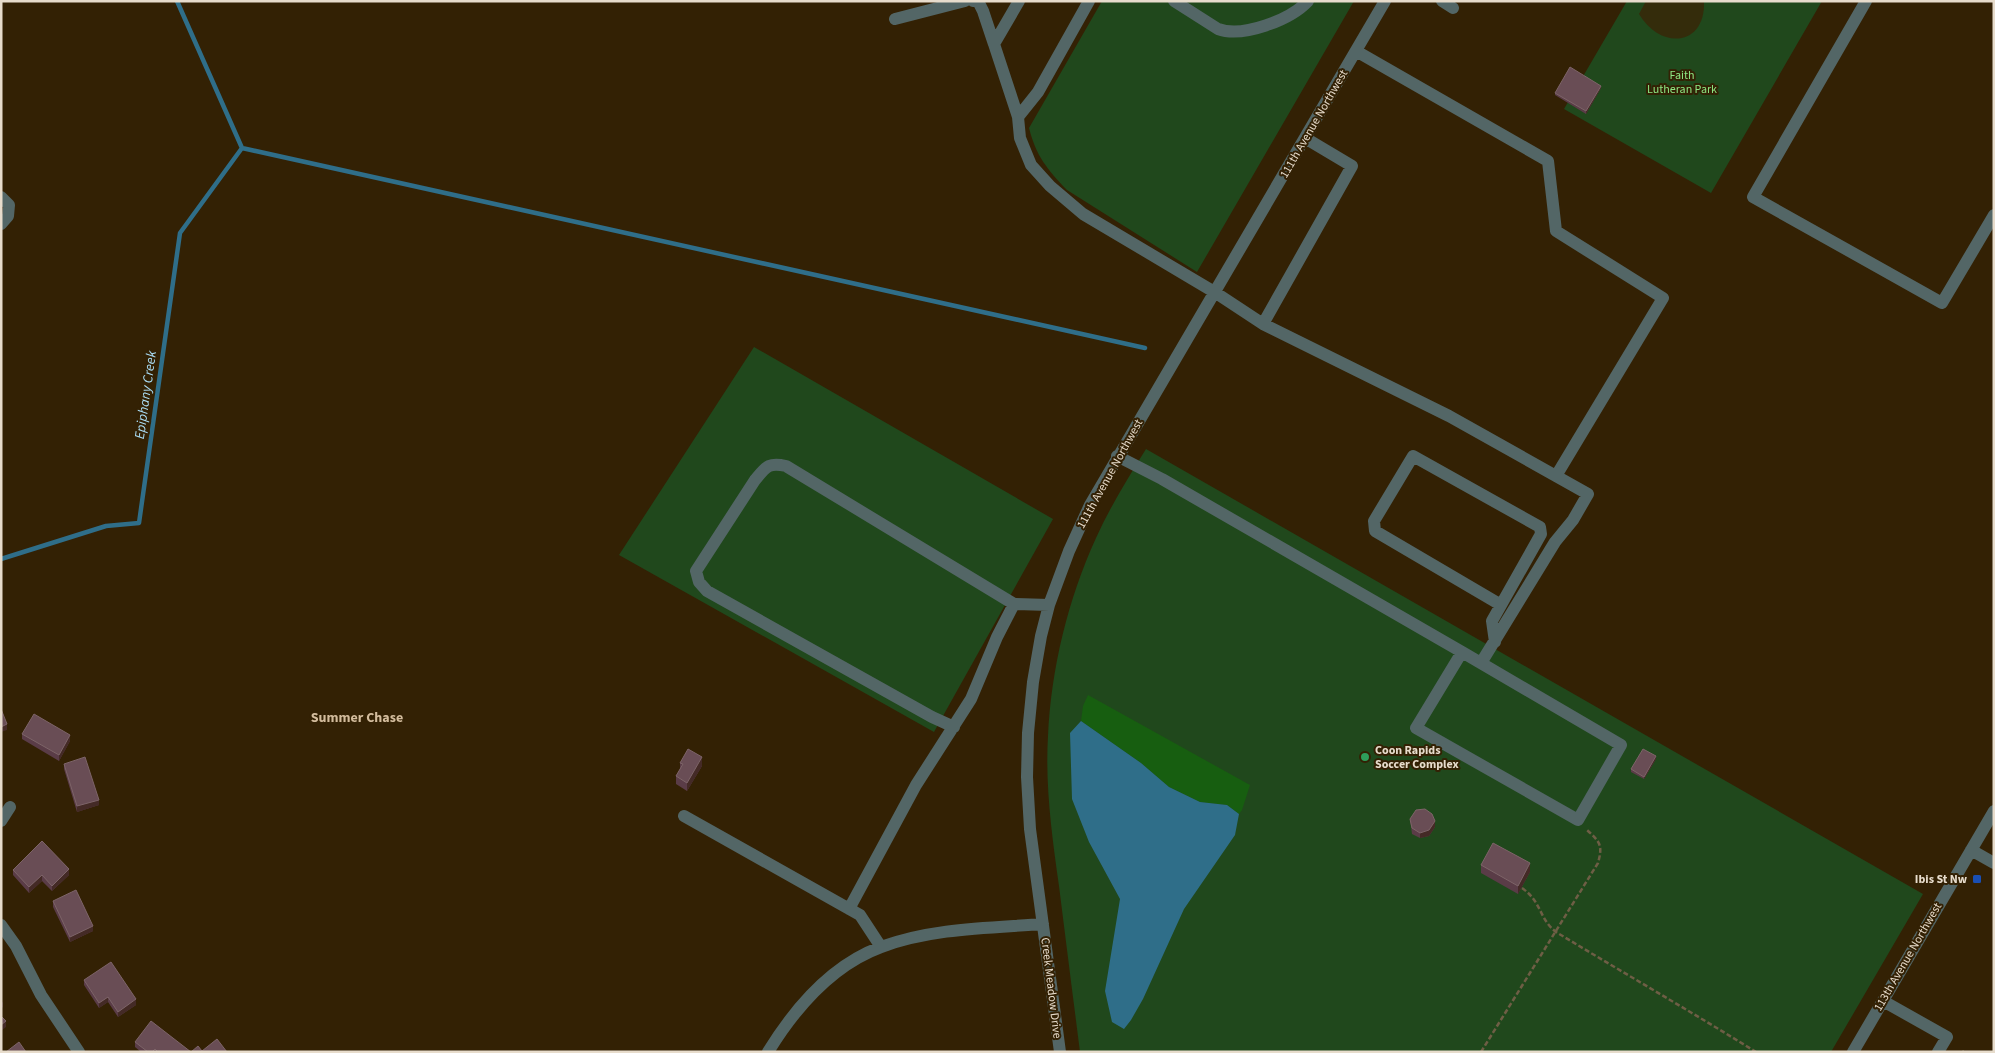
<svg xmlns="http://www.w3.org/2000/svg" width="1995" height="1053" viewBox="0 0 1995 1053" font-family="'Source Sans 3',sans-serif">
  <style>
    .green { fill: #20481c }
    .forest { fill: #175e10 }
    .sand { fill: #342c0b }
    .water { fill: #2f6e89 }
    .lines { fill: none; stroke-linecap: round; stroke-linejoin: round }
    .stream { stroke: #2f6e89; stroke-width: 4.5 }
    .path { stroke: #6e5e45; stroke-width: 2.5; stroke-dasharray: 5 2.5; stroke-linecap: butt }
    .minor { stroke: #536666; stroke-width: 12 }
    .wall { fill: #5a3c47 }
    .shaded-wall { fill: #442a26 }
    .building { fill: #694d55; stroke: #7d6468 }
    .leisure-dot { fill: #2e9e5b; stroke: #332104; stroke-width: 2 }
    .transit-dot { fill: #1a4fb4; stroke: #332104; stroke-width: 2 }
    .labels { text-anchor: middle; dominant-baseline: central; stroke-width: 4; stroke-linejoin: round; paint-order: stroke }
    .park-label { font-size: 12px; fill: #8de683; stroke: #332104 }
    .street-label { font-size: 12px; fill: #e7dccc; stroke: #332104 }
    .poi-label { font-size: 12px; font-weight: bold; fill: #e7dccc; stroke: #332104; text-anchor: start }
    .water-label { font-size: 14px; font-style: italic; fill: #acdff8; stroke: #332104 }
    .neighbourhood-label { font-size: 14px; font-weight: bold; fill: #d3bc9d; stroke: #332104 }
  </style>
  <rect width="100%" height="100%" fill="#332104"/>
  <path class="green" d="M1102 1H1354L1197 272 1067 190C1047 169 1036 156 1029 128Z
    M1627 1H1822L1711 193 1564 109Z
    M754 347 1053 519 934 732 619 555Z
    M1146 449 1923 894 1831 1052H1080C1073 997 1066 942 1059 886 1052 836 1045 786 1048 736 1051 669 1068 599 1096 538 1110 507 1128 478 1146 449Z"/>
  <path class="forest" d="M1088 695 1250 785 1242 810 1239 814 1227 805 1200 802 1169 787 1141 763 1081 721 1083 706Z"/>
  <path class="sand" d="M1646 1H1704C1706 46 1661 51 1639 14Z"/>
  <path class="water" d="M1081 721 1141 763 1169 787 1200 802 1227 805 1239 814 1235 835 1184 909 1143 999 1131 1020 1124 1029 1112 1022 1105 991 1120 899 1089 842 1072 799 1070 733Z"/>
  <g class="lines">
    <path class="stream" d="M177 1 242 148
      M242 148 1145 348
      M1 559 106 526 139 523 180 233 242 148"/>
    <path class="path" d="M1522 888C1542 902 1539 919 1556 932 1622 972 1690 1011 1756 1052
      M1481 1052 1598 863C1603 845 1600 842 1587 830
      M1963 1052 1964 1051"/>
    <path class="minor" d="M973 1H978L983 11 994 44
      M1089 1 1038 92 1018 117 1020 138 1031 165 1050 186 1083 214 1216 293 1263 324 1449 416 1588 494 1573 520 1555 542 1481 663
      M1174 1 1218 29C1243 38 1290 20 1308 1
      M1442 1 1453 8
      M1866 1 1753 197 1942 303 1994 215
      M895 19 965 1
      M1356 51 1548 161 1556 231 1663 298 1556 476
      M1018 117 994 44 1019 1
      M1 197 9 205 8 216 1 224
      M1263 324 1352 166 1305 138
      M1117 456 1162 479 1462 652
      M1495 642 1492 621 1541 534 1540 527 1413 456 1374 521 1375 531 1501 605
      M1462 652 1621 745 1578 820 1416 728Z
      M954 727 932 717 707 591 699 582 696 571 755 480C766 467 768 462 786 466L1014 604
      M684 816 860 915 881 947
      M1 821 10 807
      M1971 850 1994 863
      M849 909 916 785 971 699 997 637 1014 604 1049 605
      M1 925 16 946 41 995 79 1052
      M1883 1001 1947 1037 1938 1052
      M768 1052C795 1008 832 965 881 947 932 928 990 928 1043 924
      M1060 1052 1030 829 1027 777 1028 733 1033 682 1041 636 1049 605 1069 551 1090 505 1385 1
      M1853 1052 1994 811"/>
  </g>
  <path class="wall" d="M1601 88 1586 114 1555 95V93Z
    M22 734 70 741 59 761 22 739Z
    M1656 759 1644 779 1631 772V769Z
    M680 763 702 766 687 791 676 784V776L680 769Z
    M64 764 99 805 77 812 64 769Z
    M1410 819 1435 827 1429 836 1420 838 1412 834Z
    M1481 865 1530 872 1518 894 1481 873Z
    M13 870 69 875 52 891 42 881 29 893 13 875Z
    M53 901 93 931 70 942 53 907Z
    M84 980 136 1005 118 1017 108 1002 99 1008 84 985Z
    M135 1042 191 1052H141L135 1047Z"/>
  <path class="shaded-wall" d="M1601 86V88L1586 114V111Z
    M7 724V730L1 732V727Z
    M70 735V741L59 761V755Z
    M1656 756V759L1644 779V777Z
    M702 757V766L687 791V783Z
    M99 800V805L77 812V806Z
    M1435 821V827L1429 836 1420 838V833Z
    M1530 863V872L1518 894V886Z
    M69 869V875L52 891V886Z
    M42 875V881L29 893V887Z
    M93 926V931L70 942V937Z
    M108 997V1002L99 1008V1003Z
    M136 999V1005L118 1017V1012Z
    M3 1002V1007L1 1009V1003Z
    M6 1021V1027L1 1031V1025Z"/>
  <path class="building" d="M1570 67 1601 86 1586 111 1555 93Z
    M1 709 7 724 1 727Z
    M34 714 70 735 59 755 22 734Z
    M688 749 702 757 687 783 676 776 683 764 680 763Z
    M1643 749 1656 756 1644 777 1631 769Z
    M85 757 99 800 77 806 64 764Z
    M1425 809 1432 814 1435 821 1429 830 1420 833 1412 828 1410 819 1416 810Z
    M42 841 69 869 52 886 42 875 29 887 13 870Z
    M1493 843 1530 863 1518 886 1481 865Z
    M76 890 93 926 70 937 53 901Z
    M111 962 136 999 118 1012 108 997 99 1003 84 980Z
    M1 1016 6 1021 1 1025Z
    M151 1021 191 1052H158L155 1049 152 1052H148L135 1042Z
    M217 1039 227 1052H191L198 1046 202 1051Z
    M19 1042 26 1052H6Z"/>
  <circle class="leisure-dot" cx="1365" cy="757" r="5"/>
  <rect class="transit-dot" x="1972" y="874" width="10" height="10" rx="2.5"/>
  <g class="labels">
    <g class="park-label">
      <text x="1682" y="75">Faith<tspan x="1682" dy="14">Lutheran Park</tspan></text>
    </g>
    <g class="street-label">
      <text transform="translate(1314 124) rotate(-60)">111th Avenue Northwest</text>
      <text transform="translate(1110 474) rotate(-61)">111th Avenue Northwest</text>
      <text transform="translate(1908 957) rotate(-60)">113th Avenue Northwest</text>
      <text transform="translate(1051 988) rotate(83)">Creek Meadow Drive</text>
    </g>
    <g class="poi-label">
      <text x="1375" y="750">Coon Rapids<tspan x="1375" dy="14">Soccer Complex</tspan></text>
      <text x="1967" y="879" text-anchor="end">Ibis St Nw</text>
    </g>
    <g class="water-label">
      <text transform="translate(146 395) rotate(-82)">Epiphany Creek</text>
    </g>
    <g class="neighbourhood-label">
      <text x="357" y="718">Summer Chase</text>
    </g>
  </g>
  <rect width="1995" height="1053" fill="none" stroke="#e7dccc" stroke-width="5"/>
</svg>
